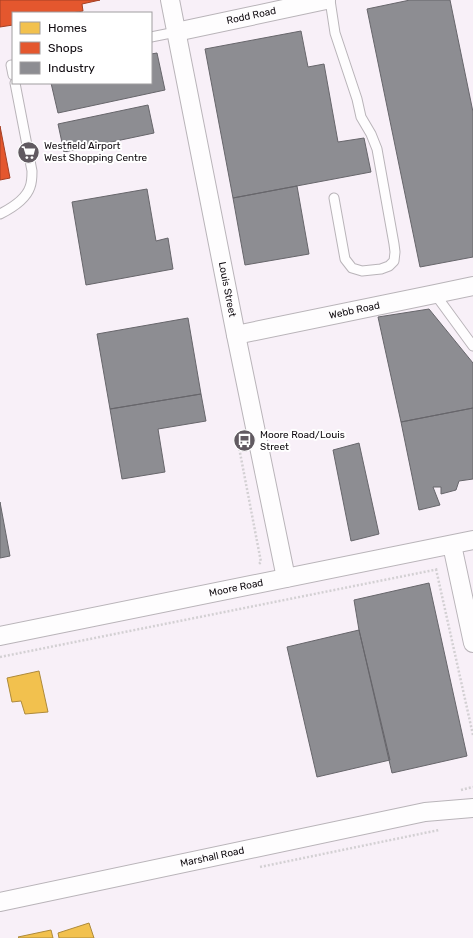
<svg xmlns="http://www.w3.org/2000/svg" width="473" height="938" viewBox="0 0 473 938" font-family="Rubik,sans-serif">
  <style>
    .homes { fill: #f2c14e; stroke: #ae8a3b }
    .shops { fill: #e4572e; stroke: #a44025 }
    .industry { fill: #8d8d92; stroke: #67666b }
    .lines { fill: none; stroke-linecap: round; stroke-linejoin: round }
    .service-casing { stroke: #b9b4b9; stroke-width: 11 }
    .minor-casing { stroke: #b9b4b9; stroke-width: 20 }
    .path { stroke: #d3d0d3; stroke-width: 2.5; stroke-dasharray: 2 2; stroke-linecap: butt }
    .service { stroke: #fefdfe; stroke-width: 9 }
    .minor { stroke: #fefdfe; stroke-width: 18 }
    .labels { text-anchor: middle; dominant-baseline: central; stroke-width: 4; stroke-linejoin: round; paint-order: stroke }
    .street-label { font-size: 10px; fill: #0f0a0f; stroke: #fff }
    .poi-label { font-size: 10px; fill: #0f0a0f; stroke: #fff; text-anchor: start }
  </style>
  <rect width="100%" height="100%" fill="#f8f0f8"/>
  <path class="homes" d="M39 671 48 712 25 714 21 701 12 702 7 678Z
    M89 923 94 938H59L58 933Z
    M51 930 53 938H19L18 937Z"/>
  <path class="shops" d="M0 0H100L82 4 83 11 72 13H13V25L0 27Z
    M0 126 10 178 0 180Z"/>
  <path class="industry" d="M410 0H450L473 112V257L420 267 367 9Z
    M301 31 308 67 324 64 338 142 364 138 371 172 233 198 205 49Z
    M157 53 165 90 58 113 51 83H151V54Z
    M148 105 154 133 64 152 58 124Z
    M297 186 309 254 245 265 233 198Z
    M147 189 156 241 168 238 173 269 86 285 72 202Z
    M429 309 473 363V408L401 422 378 317Z
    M188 318 201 394 110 409 97 334Z
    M201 394 206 421 158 429 165 472 122 479 110 409Z
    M473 408V479L459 481 456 490 441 494V487H433L440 505 419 510 401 422Z
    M359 443 379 534 351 541 333 450Z
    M0 502 10 556 0 558Z
    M429 583 467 756 392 773 359 630 354 600Z
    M359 630 390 760 317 777 287 647Z"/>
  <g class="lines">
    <defs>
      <path id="service" d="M330 0 335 33 357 99 361 117 371 134 377 149 394 244 395 252 394 261 389 266 381 269 362 271 352 268 345 259 334 198
        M151 37 176 32
        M13 65H11L13 75
        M0 214C12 208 26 199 30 187 32 182 32 176 32 171L15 83
        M435 294 473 346"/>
      <g id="minor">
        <path id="s1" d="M170 0 236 335 286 578"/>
        <path id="s2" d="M176 32 326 0"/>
        <path id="s3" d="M236 335 435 294 473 286"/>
        <path d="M452 545 473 643"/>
        <path id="s4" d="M0 636 473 540"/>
        <path id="s5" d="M0 902 425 812 473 808"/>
      </g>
    </defs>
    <use href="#service" class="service-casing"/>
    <use href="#minor" class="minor-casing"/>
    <path class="path" d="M237 437 261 562 259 564
      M436 569 473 735
      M0 657 439 569
      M461 790 473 787
      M260 867 439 830"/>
    <use href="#service" class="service"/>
    <use href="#minor" class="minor"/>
  </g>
  <defs>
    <symbol id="supermarket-disc" viewBox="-11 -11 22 22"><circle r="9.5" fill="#615a61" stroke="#fff"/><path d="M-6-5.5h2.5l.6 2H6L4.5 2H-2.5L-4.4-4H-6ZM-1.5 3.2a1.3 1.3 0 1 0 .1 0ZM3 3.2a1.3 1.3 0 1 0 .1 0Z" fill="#fff"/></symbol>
    <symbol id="bus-disc" viewBox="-11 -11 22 22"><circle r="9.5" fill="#615a61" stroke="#fff"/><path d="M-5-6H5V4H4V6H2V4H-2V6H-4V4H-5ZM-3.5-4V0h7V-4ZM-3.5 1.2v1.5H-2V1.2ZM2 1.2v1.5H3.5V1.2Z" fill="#fff"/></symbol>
  </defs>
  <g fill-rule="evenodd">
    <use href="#supermarket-disc" x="16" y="140" width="25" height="25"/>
    <use href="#bus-disc" x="232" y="428" width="25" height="25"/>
  </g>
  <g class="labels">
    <g class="street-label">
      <text stroke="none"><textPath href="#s2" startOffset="77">Rodd Road</textPath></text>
      <text stroke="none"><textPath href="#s1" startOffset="295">Louis Street</textPath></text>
      <text stroke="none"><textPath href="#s3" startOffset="121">Webb Road</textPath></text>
      <text stroke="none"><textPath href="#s4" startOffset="241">Moore Road</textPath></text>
      <text stroke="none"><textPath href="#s5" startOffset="217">Marshall Road</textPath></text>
    </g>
    <g class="poi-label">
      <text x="44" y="146">Westfield Airport<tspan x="44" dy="12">West Shopping Centre</tspan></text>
      <text x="260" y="435">Moore Road/Louis<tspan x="260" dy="12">Street</tspan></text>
    </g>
  </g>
  <rect x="12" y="12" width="140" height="72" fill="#ffffff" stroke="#9f9d9f"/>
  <rect x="20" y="22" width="20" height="12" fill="#f2c14e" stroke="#9f9d9f"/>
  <text x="48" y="32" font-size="12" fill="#0f0a0f">Homes</text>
  <rect x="20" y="42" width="20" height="12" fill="#e4572e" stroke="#9f9d9f"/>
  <text x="48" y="52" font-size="12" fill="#0f0a0f">Shops</text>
  <rect x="20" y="62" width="20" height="12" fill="#8d8d92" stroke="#9f9d9f"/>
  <text x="48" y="72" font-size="12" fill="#0f0a0f">Industry</text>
</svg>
